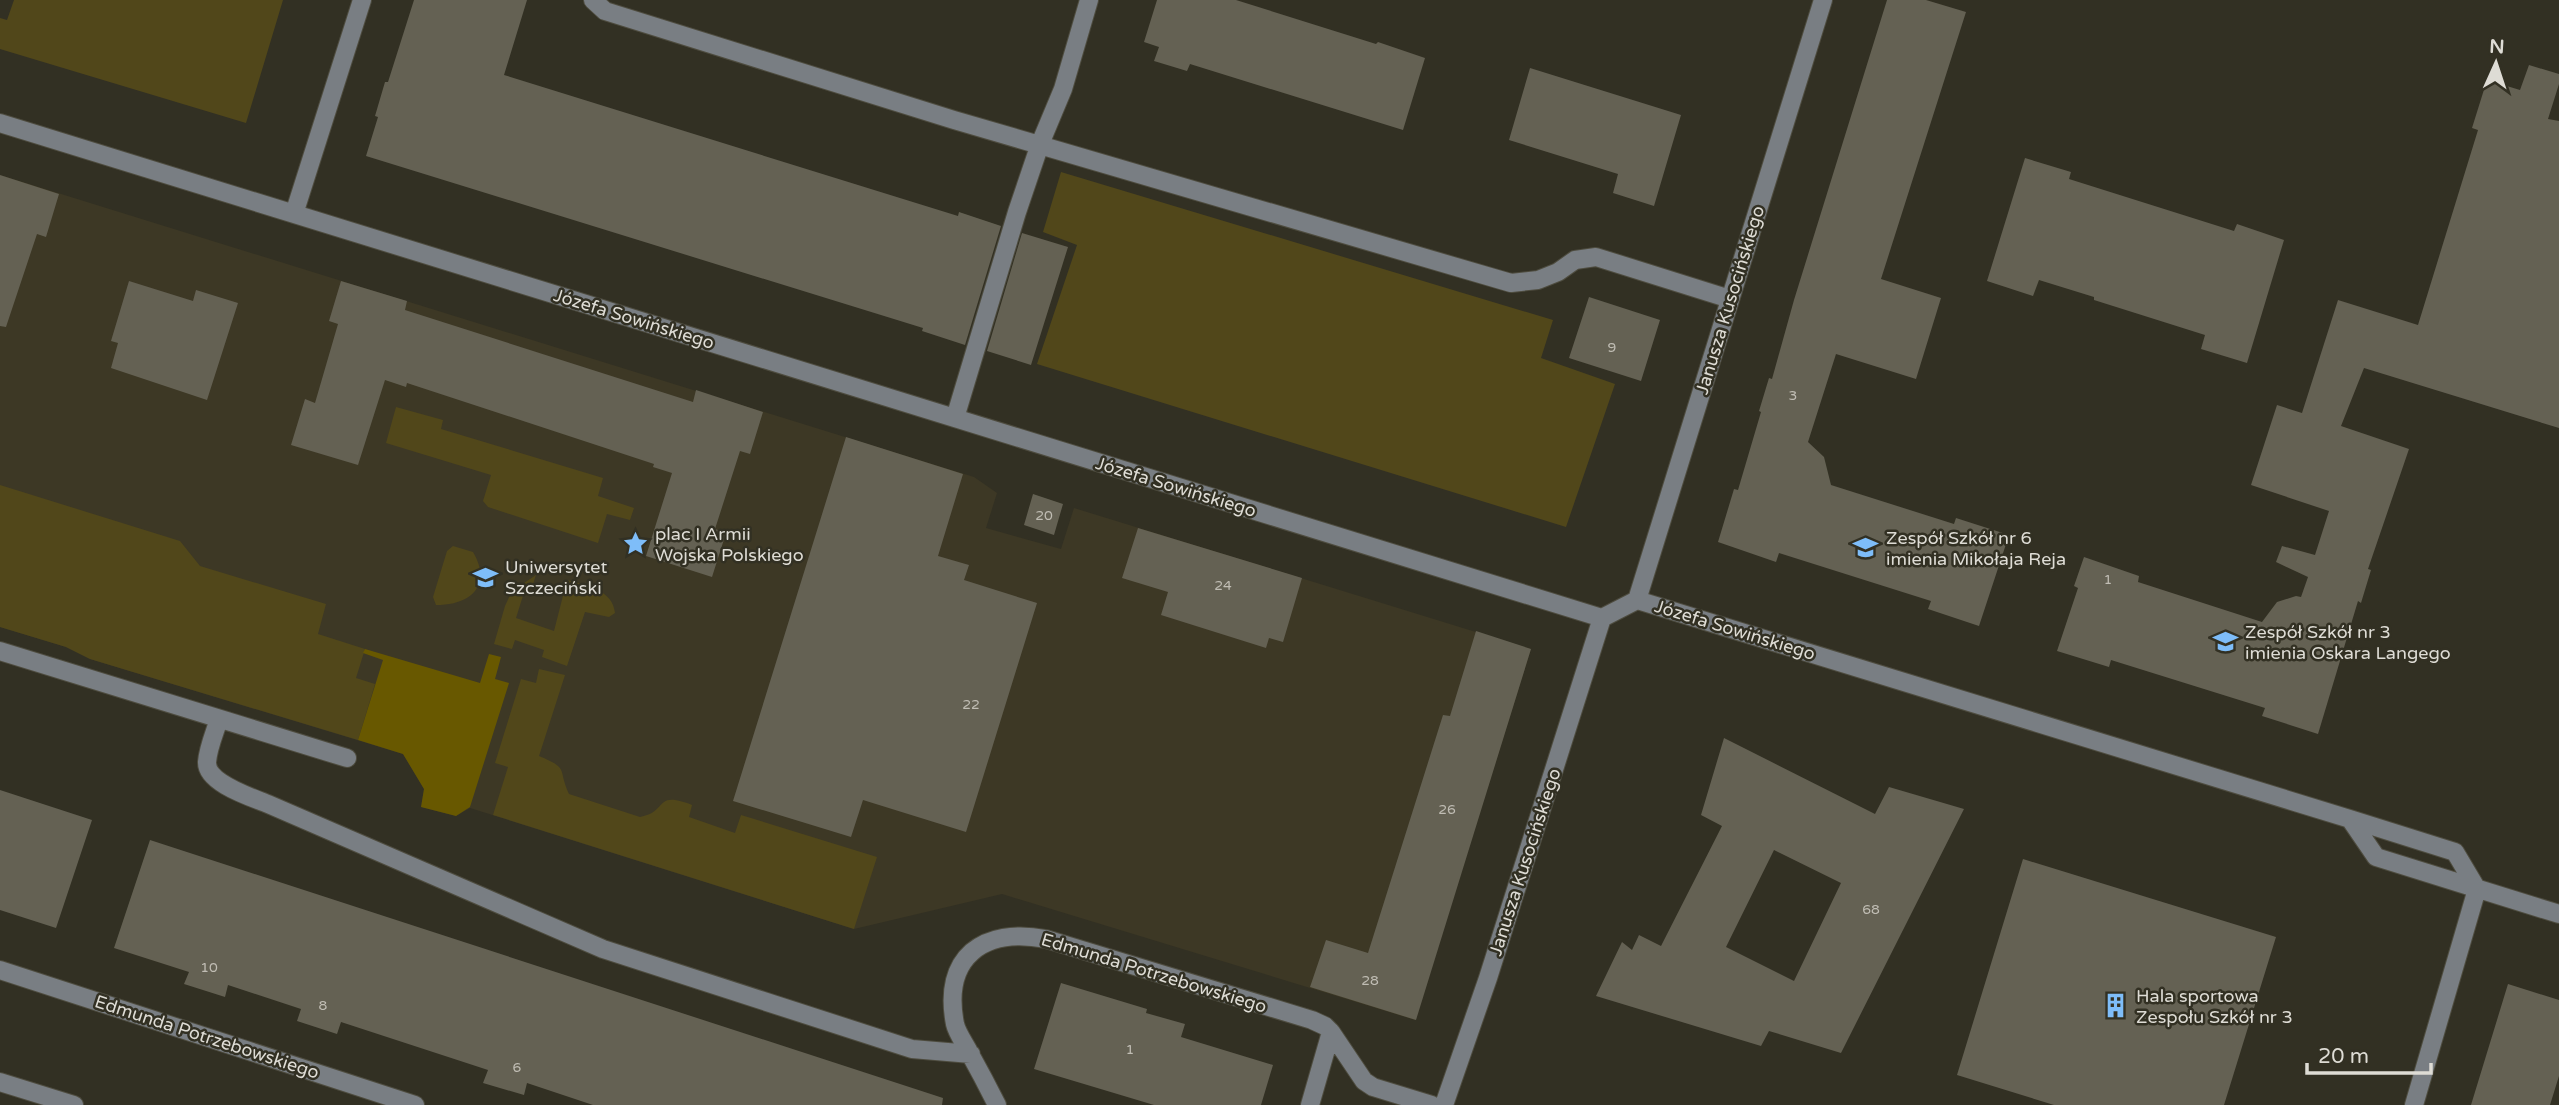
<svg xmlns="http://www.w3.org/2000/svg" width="2559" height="1105" viewBox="0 0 2559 1105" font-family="'Varela Round',sans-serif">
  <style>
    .built { fill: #3d3825 }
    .green { fill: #51471a }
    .forest { fill: #685800 }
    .building { fill: #646153; fill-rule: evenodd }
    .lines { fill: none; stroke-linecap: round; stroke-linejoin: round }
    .minor-casing { stroke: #4e4c3f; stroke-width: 20 }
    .minor { stroke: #797e83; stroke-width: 18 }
    .labels { text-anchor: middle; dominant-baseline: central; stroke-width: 5; stroke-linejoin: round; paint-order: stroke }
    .number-label { font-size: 14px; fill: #c0bdb4 }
    .street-label { font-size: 18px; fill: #dedcd5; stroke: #323023 }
    .poi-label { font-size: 18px; fill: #dedcd5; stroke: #323023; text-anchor: start }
  </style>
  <rect width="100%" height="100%" fill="#323023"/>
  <path class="built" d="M0 175 974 477 997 493 986 528 1061 549 1074 508 1531 649 1415 1020 1002 894 854 929 470 808 456 816 421 807 424 789 403 754 90 659 66 647 0 627Z"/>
  <path class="green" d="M14 0H283L246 123 0 49V18L7 20Z
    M1061 172 1553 320 1541 358 1615 384 1566 527 1037 364 1077 245 1043 232Z
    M396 407 443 420 441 429 603 478 598 496 634 508 630 520 607 514 598 543 488 507 483 501 491 475 386 443Z
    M0 485 180 541 200 566 326 604 318 634 365 649 356 678 375 684 358 740 90 659 66 647 0 627Z
    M453 546 473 552C493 586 470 605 436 605L433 597 447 551Z
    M536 575 532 587 526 586 516 618 554 631 567 580C586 585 613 590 615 613L609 617 585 612 567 666 542 657 544 650 515 640 512 649 494 644 505 606 512 591Z
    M539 669 565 675 539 756C570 769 557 768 569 794L640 817C669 812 653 790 692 805L689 817 735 833 741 815 877 857 854 929 493 815 508 767 495 763 521 679 536 683Z"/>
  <path class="forest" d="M365 649 480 683 489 654 501 657 495 679 509 683 470 807 456 816 421 807 424 789 403 754 358 740 383 660 363 653Z"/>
  <path class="building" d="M414 0H527L504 75 958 216 959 212 1001 226 965 345 922 331 923 328 366 156 378 117 375 116 385 82H388Z
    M1157 0H1236L1376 44 1378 42 1425 58 1403 130 1190 64 1187 71 1154 61 1159 47 1144 42Z
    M1887 0H1926L1966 12 1881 279 1941 298 1916 379 1836 354 1808 442 1824 457 1831 485 1954 524 1956 518 2009 535 1979 626 1928 609 1931 601 1779 553 1776 562 1718 542 1734 489 1738 490 1761 412 1759 411 1769 378 1772 379 1794 300Z
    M2529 65 2559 74V84L2548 119 2559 121V428L2364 368 2341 426 2409 449 2368 569 2371 570 2361 603 2358 601 2318 734 2262 716 2265 708 2111 660 2109 667 2057 651 2078 588 2074 586 2084 557 2139 576 2138 582 2262 622 2277 602 2296 596 2301 597 2308 577 2276 562 2282 546 2315 555 2329 511 2251 485 2277 405 2302 413 2338 300 2418 325 2478 130 2472 128 2487 80 2520 90Z
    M1530 68 1681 115 1654 206 1613 193 1618 174 1509 140Z
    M2025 158 2071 172 2069 179 2234 231 2237 224 2284 240 2247 363 2201 349 2205 335 2094 300V297L2039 280 2033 296 1987 281Z
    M0 175 59 194 46 237 37 234 6 327 0 326Z
    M1022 233 1068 247 1031 365 987 351Z
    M129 281 193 301 196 290 238 303 207 400 111 368 118 343 111 341Z
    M341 281 407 301 405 310 693 402 696 390 763 412 750 454 740 451 715 529 726 533 712 577 646 556 672 473 653 467 654 464 407 383 406 387 385 380 358 465 291 445 305 399 315 403 338 324 329 321Z
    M1589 297 1660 320 1641 381 1569 358Z
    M846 437 963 474 938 556 969 565 964 580 1037 603 966 832 863 800 851 837 733 801Z
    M1033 494 1063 504 1054 535 1024 525Z
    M1138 528 1302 578 1283 642 1269 638 1266 648 1161 615 1168 592 1122 578Z
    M1476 631 1531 649 1416 1020 1310 987 1326 940 1368 953 1443 715 1450 716Z
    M1724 738 1875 814 1889 787 1964 809 1841 1053 1769 1031 1761 1046 1596 996 1622 942 1632 950 1639 935 1661 946 1722 826 1701 815ZM1774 850 1841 883 1794 981 1726 947Z
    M0 790 92 820 56 928 0 910Z
    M150 840 943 1098 942 1105H593L527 1083 524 1095 483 1083 488 1070 341 1022 337 1034 297 1021 301 1009 228 985 225 997 184 984 189 972 114 948Z
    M2023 859 2276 937 2224 1105H2054L1957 1075Z
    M1061 983 1147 1009 1146 1013 1185 1024 1181 1037 1273 1065 1261 1105H1154L1034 1069Z
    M2508 984 2559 1000V1076L2550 1105H2471Z"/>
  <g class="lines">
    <defs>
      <path id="minor" d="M593 0 605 11 954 120 1511 283 1538 280 1558 272 1575 260 1596 257 1730 299
        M0 123 1602 618 1637 600 2350 819 2455 852 2477 889
        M294 214 362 0
        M955 418 1017 212 1040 144 1063 89 1089 0
        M1637 600 1823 0
        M0 651 347 758
        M219 719C215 732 208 748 207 762 206 783 251 797 268 804L603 949 912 1049 971 1054
        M2350 819 2376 857 2559 914
        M0 970 415 1105
        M0 1082 74 1105
        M997 1105C988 1087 979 1070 969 1052 965 1044 957 1033 955 1024 942 957 983 927 1046 939L1312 1020 1325 1026 1331 1032 1364 1081 1373 1087 1432 1105
        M1310 1105 1331 1032
        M1444 1105 1488 978 1602 618
        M2414 1105 2477 889"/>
    </defs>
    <use href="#minor" class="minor-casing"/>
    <use href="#minor" class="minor"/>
  </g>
  <defs>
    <symbol id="sight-bare" viewBox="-9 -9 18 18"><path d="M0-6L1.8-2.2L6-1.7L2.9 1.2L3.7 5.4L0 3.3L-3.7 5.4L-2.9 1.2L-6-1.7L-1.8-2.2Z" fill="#7ebdf9" stroke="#323023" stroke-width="2.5" paint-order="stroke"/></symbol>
    <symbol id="school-bare" viewBox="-9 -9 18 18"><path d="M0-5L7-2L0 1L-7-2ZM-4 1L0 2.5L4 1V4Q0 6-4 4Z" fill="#7ebdf9" stroke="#323023" stroke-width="2.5" paint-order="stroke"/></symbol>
    <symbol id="university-bare" viewBox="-9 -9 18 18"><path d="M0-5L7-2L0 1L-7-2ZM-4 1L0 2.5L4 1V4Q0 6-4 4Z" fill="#7ebdf9" stroke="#323023" stroke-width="2.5" paint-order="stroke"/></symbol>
    <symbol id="building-bare" viewBox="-9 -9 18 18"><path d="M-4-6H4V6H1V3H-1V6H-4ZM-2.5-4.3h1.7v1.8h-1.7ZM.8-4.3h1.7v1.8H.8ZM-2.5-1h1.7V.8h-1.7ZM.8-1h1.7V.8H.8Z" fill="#7ebdf9" stroke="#323023" stroke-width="2.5" paint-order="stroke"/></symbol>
  </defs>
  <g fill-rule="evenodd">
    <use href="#sight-bare" x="618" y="526" width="35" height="35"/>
    <use href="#school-bare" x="1848" y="530" width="35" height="35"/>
    <use href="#university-bare" x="468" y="560" width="35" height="35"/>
    <use href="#school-bare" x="2208" y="624" width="35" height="35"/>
    <use href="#building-bare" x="2098" y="988" width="35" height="35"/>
  </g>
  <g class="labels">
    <g class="number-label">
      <text x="1612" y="347">9</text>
      <text x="1793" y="395">3</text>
      <text x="1044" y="515">20</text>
      <text x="2108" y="579">1</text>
      <text x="1223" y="585">24</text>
      <text x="971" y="704">22</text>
      <text x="1447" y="809">26</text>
      <text x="1871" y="909">68</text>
      <text x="209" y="967">10</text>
      <text x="1370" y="980">28</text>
      <text x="323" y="1005">8</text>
      <text x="1130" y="1049">1</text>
      <text x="517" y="1067">6</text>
    </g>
    <g class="street-label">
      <text transform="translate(1730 300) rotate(-73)">Janusza Kusocińskiego</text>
      <text transform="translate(634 319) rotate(17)">Józefa Sowińskiego</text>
      <text transform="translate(1176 487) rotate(17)">Józefa Sowińskiego</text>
      <text transform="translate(1735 630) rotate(17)">Józefa Sowińskiego</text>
      <text transform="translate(1525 862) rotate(-72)">Janusza Kusocińskiego</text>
      <text transform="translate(1154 973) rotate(17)">Edmunda Potrzebowskiego</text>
      <text transform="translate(207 1037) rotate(18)">Edmunda Potrzebowskiego</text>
    </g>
    <g class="poi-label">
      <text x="655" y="534">plac I Armii<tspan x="655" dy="21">Wojska Polskiego</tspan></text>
      <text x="1886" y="538">Zespół Szkół nr 6<tspan x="1886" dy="21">imienia Mikołaja Reja</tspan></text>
      <text x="505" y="567">Uniwersytet<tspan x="505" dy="21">Szczeciński</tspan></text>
      <text x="2245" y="632">Zespół Szkół nr 3<tspan x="2245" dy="21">imienia Oskara Langego</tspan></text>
      <text x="2136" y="996">Hala sportowa<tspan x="2136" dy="21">Zespołu Szkół nr 3</tspan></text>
    </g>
  </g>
  <g transform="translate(2496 63) rotate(3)" stroke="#323023" stroke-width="5" paint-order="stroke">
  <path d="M0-5L12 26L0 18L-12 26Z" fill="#dedcd5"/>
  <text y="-10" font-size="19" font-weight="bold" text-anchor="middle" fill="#dedcd5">N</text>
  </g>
  <path d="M2307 1063v10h124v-10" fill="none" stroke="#dedcd5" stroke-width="3.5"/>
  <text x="2318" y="1063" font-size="21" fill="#dedcd5" stroke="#323023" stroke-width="5" paint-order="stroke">20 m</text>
</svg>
